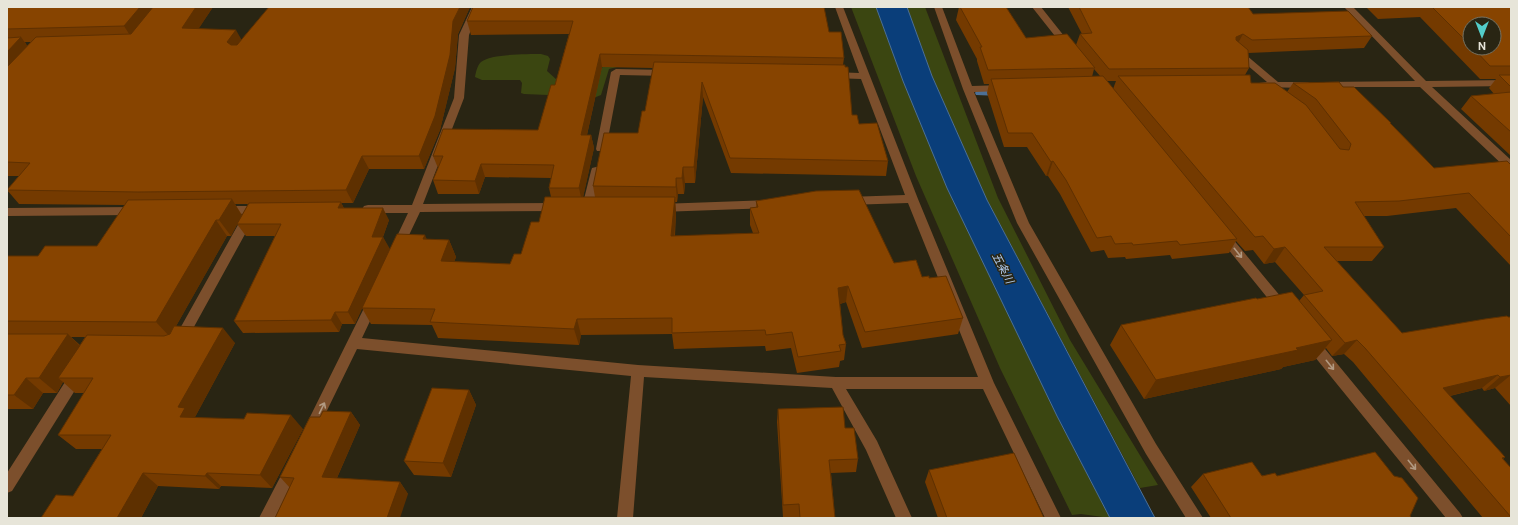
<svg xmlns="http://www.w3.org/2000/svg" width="1518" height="525" viewBox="0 0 1518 525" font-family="'DM Sans','Noto Sans JP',sans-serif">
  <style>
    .green { fill: #3b4611 }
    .water { fill: #0a3e7a; stroke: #4c7096 }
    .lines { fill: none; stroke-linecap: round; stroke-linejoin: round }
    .stream { fill: #4c7096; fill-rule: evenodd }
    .minor { fill: #7c4f2c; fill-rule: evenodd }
    .wall { fill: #743a00; fill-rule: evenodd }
    .shaded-wall { fill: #5e3000 }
    .building { fill: #874400; stroke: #5e3000 }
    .oneway { stroke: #b29a82 }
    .labels { text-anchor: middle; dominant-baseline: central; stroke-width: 3; stroke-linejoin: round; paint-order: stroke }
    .water-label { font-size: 11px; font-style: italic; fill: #b1ccef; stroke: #292513 }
  </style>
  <rect width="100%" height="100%" fill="#292513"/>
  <path class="green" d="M851 7H876L903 81 1057 416 1110 518 1081 514 1072 515 1000 368 916 176Z
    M907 7H925L998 198 1070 340 1158 485 1140 488 987 200 932 76Z
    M541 54 548 56 550 59 547 71 557 80 601 69 605 64 617 67 609 69 601 95 596 97 524 94 521 93 522 83 520 80H482L475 77C476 72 477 66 481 62 490 54 527 54 541 54Z"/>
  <path class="water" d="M876 7H907L932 76 987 200 1155 518H1110L1057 416 947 188 903 81Z"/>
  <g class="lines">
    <path class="stream" d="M979 90H1000L1004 93 1000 96 976 95 975 93 976 91Z"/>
    <path class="minor" d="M472 7H480L469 35 464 98 423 204 558 203 562 204 564 207 562 210 558 211 420 212 401 252 397 253 393 252 391 249 408 213H368L364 212 362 209 364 206 368 205H412L454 98 459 35Z
      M835 7H843L918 199 994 383 1061 518H1045L983 389H846L877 441 912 518H896L866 450 832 388 644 377 633 518H617L631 376 357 349 315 435 310 437 305 435 303 431 305 427 367 302 369 299 373 297 377 299 379 302 362 338 638 365 836 377H978L908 203 848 205 844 204 842 201 844 198 848 197 905 195 861 79 832 78 827 75 832 72 859 73Z
      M934 7H942L972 86 1004 85 1009 88 1004 91 974 92 1029 223 1156 444 1203 518H1186L1146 454 1017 223 963 89Z
      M1032 7H1041L1072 46 1074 48 1072 50H1066Z
      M1344 7H1353L1426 81 1511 80V86L1432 87 1511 160V170L1507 169 1420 87H1323L1321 85 1326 82 1415 81Z
      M1236 48 1239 49 1278 82H1308L1313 85 1308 88 1259 87 1257 85 1259 83 1267 82 1233 53 1231 51Z
      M616 69 667 70 672 73 667 76 620 75 606 149 605 151H597L596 149 611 72Z
      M596 167 600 168 601 171 594 207 592 210H584L582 207 591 171 592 168Z
      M772 200 776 201 778 204 776 207 772 208 660 212 656 211 654 208 656 205 660 204Z
      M222 206H262L266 207 268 210 266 213 254 214 255 216 184 345 179 346 174 345 173 341 244 214 218 213 216 210 218 207Z
      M136 207 140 208 142 211 140 214 136 215 7 216V208Z
      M1223 231 1227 232 1286 303 1288 307 1286 311 1282 312 1278 311 1219 238 1217 235 1219 232Z
      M1311 337 1316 338 1460 513 1463 518H1446L1306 346 1305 342 1306 338Z
      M77 369 82 371 84 375 82 379 12 491 7 493V473L72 371Z
      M292 462 297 464 299 469 275 518H259L287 464Z"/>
  </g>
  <path class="wall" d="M7 7H213L198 29 241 40 269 7H470L458 34 455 68 440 130 424 169H369L353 203H341L344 208 389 220 383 237 389 249 427 239 449 240 456 257 454 262 510 264 521 254 539 222 551 197 549 188 551 178 485 177 479 194H438L433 180 438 168 433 156 538 130 555 85 569 34 471 35 467 21 473 7 829 32 844 58 843 65 852 115 888 161 886 176 731 173 703 97 695 183H685L684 194H678L677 202H675L676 213 675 236 753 233 750 225V208L756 207V201L894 263 922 277 929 278 963 318 958 334 862 348 846 302 840 304 843 335 846 344 844 360 840 361 839 367 797 373 791 348 766 351 765 346 674 349 672 334 581 335 579 345 438 338 432 325 371 324 362 308 355 324H342L339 332 243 333 234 321 275 236H246L237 224 231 236H227L176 326 235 343 195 417 303 429 272 488 221 486 219 489 158 486 141 518H41L73 496 102 449H76L58 435 84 393H75L63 382 57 393H43L33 409H7V256H38L97 246 125 205 19 204 7 190 19 176H7ZM25 42H31L27 46ZM602 67 653 68 645 111 638 133 593 186 595 197H583L594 148 591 135H587ZM235 204H248L242 215ZM71 337H85L80 345Z
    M959 7H1006L1026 38 1076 45 1080 34H1082L1068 7H1248L1253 14 1372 36 1364 48 1248 53 1249 68 1245 75 1251 83 1287 92 1293 83 1343 87 1391 123V124L1434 168 1511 165V266L1456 208 1387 216H1364L1384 247 1372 261H1337L1402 333 1511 317V406L1495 388 1484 391 1482 388 1450 396 1505 457 1503 459 1511 468V518H1483L1353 362 1344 354 1332 356 1326 348 1315 360 1283 367 1281 369 1144 399 1110 345 1121 325 1257 299 1299 301 1304 295 1275 262 1264 264 1253 250 1245 251 1236 241 1229 253 1172 259 1170 255 1126 259 1125 257 1108 258 1104 250 1091 252 1060 194 1048 176H1046L1027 147H1004L987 93 989 84H984L977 61V59L956 20ZM1094 69 1100 76 1092 77ZM1107 81H1116L1113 89Z
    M1366 7H1511V156L1461 109 1471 96 1494 94 1489 88 1496 79H1480L1420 17 1378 19ZM1470 24 1494 48H1470Z
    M469 390 476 405 451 477 414 475 404 461Z
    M778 409 845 428 858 459 856 472 831 473 835 518H798V517H783L777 422Z
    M351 412 360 425 337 478 400 482 408 494 290 488 280 477 320 417Z
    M929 470 1044 518H938L925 482Z
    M1203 474 1277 476 1410 516 1412 518H1211L1191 487Z"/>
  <path class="shaded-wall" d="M140 7H159L133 40 124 26Z
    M196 7H213L190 42 182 28Z
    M460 7H470L458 34 455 68 440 130 424 169 419 156 453 21Z
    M236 30 244 44 234 55 227 42Z
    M1243 34 1236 47V37Z
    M21 37 31 51 7 77V52Z
    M600 54 602 67 584 148 581 135Z
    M702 82 703 97 695 183 694 167Z
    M591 135 594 148 582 202 579 188Z
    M362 156 369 169 353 203 346 190Z
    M1053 161 1048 176H1046L1051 162Z
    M481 164 485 177 479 194 475 181Z
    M683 167 685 183 684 194 682 178Z
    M676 178 678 194 677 202 676 187Z
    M675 197 676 213 673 253 671 236Z
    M232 199 242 216 231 236 219 220Z
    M341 202 347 215 338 208Z
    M383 208 389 220 381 242 383 237 390 249 355 324 348 312 372 237Z
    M216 220 227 236 170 337 156 322Z
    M425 235 432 251 423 239Z
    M449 240 456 257 448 278 441 261Z
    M1285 247 1275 262 1264 264 1274 249Z
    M848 286 846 302 836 305 838 288Z
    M335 312 342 324 339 332 331 320Z
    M577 319 581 335 579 345 574 329Z
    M223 328 235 343 195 417H180L178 407Z
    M68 334 84 350 58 378 63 382 57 393 39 378Z
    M1332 340 1315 360 1283 367 1281 369 1144 399 1156 380 1296 348Z
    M1357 340 1344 354 1332 356 1345 343Z
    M1498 375 1482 388 1428 401 1443 388Z
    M1511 375 1495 388 1484 391 1500 377Z
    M26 378 43 393 33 409 14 395Z
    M469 390 476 405 451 477 443 463Z
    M351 412 360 425 332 489 322 477Z
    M291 415 303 429 272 488 260 475Z
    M143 473 158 486 141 518H117Z
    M207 473 221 486 219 489 205 476Z
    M400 482 408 494 400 518H387Z"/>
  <path class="building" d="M7 7H140L124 26 7 29Z
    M153 7H196L182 28 236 30 227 42 231 45H237L269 7H460L453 21 450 55 435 116 419 156H362L346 190 138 192 7 190 30 163 7 162V67L36 37 131 34Z
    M473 7H824L829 32H841L844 58 600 54 581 135H591L579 188H549L554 165 481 164 475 181 433 180 443 156H433L443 129 538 130 551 85H555L573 21H467Z
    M960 7H1006L1026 38 1067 34 1095 68 988 70 980 47H982Z
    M1079 7H1248L1253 14 1348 11 1372 36 1252 40 1243 34 1236 37V40L1248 50 1249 68 1109 69 1080 34 1092 33Z
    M1432 7H1511V66H1490L1473 48H1494V24H1470V45Z
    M21 37 7 52V38Z
    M654 62 845 65V67H848L852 115H857L859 124 877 123 888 161 730 158 702 82 694 167H683L682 178H676V187L593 186 604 133H638L642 111H645Z
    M1250 75 1251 83H1275L1306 105 1340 149 1349 150 1351 144 1316 99 1293 83 1339 82 1343 87H1354L1391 123H1390L1434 168 1507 161 1511 165V237L1469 193 1399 201 1355 202 1384 247H1324L1402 333 1485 319 1507 316 1508 317H1511V375L1500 377 1498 375 1443 388 1505 457 1502 458 1511 468V517L1365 348 1357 340 1345 343 1304 295 1323 291 1285 247 1274 249 1263 236 1255 237 1118 76Z
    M1499 75H1511V87Z
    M1103 76 1237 239 1180 245 1177 241 1133 245 1132 243 1115 244 1111 236 1097 238 1066 180 1053 161 1051 162 1032 133H1008L991 79Z
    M1511 92V132L1471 96Z
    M859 190 894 263 916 260 922 277 929 276V278L946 276 963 318 865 332 848 286 838 288 843 335 846 344 839 345 841 351 798 357 792 332 766 335 765 330 672 333V318L577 319 574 329 430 322 435 309 362 308 397 234 425 235 423 239 449 240 441 261 510 264 514 254H521L531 222H539L545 197H675L671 236 759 233 750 208 758 207 756 201 816 191Z
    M232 199 219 220H216L156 322 7 321V256H38L45 246H97L128 200Z
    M341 202 338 208H383L372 237H383L348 312H335L331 320 234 321 281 224H237L249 203Z
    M1292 292 1332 340 1296 348 1298 350 1156 380 1121 325 1256 298 1257 299Z
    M174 326 223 328 178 407 185 408 180 417 244 419 247 413 291 415 260 475 207 473 205 476 143 473 117 518H41L56 495 73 496 111 435H58L93 378H58L87 335 164 336 170 334Z
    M7 334H68L39 378H26L14 395H7Z
    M432 388 469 390 443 463 404 461Z
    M843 407 845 428H854L858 459 829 460 835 518H800L799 504 783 505 778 409Z
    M323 411 351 412 322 477 400 482 387 518H275L294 478 280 477 310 417H320Z
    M1375 452 1394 476 1402 478 1418 498 1410 516 1412 518H1231L1203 474 1252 462 1262 476 1275 473 1277 476Z
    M1014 453 1044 518H947L929 470Z"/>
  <defs><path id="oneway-shaft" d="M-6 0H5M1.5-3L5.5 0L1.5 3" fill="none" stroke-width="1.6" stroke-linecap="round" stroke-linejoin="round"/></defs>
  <g class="oneway">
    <use href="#oneway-shaft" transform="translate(1238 253) rotate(51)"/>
    <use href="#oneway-shaft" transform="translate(1330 365) rotate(51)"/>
    <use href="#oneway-shaft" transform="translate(322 408) rotate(-64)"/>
    <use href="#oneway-shaft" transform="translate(1412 465) rotate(51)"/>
  </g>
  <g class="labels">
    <g class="water-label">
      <text transform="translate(1003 268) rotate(62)">五条川</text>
    </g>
  </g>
  <rect width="1518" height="525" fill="none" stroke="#e7e5d9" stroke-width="16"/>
  <g transform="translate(1482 36) rotate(180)"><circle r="19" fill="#292513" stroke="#757262"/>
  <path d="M0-3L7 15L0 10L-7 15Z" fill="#53cdc9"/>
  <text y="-6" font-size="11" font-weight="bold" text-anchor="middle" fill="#e7e5d9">N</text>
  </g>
</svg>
